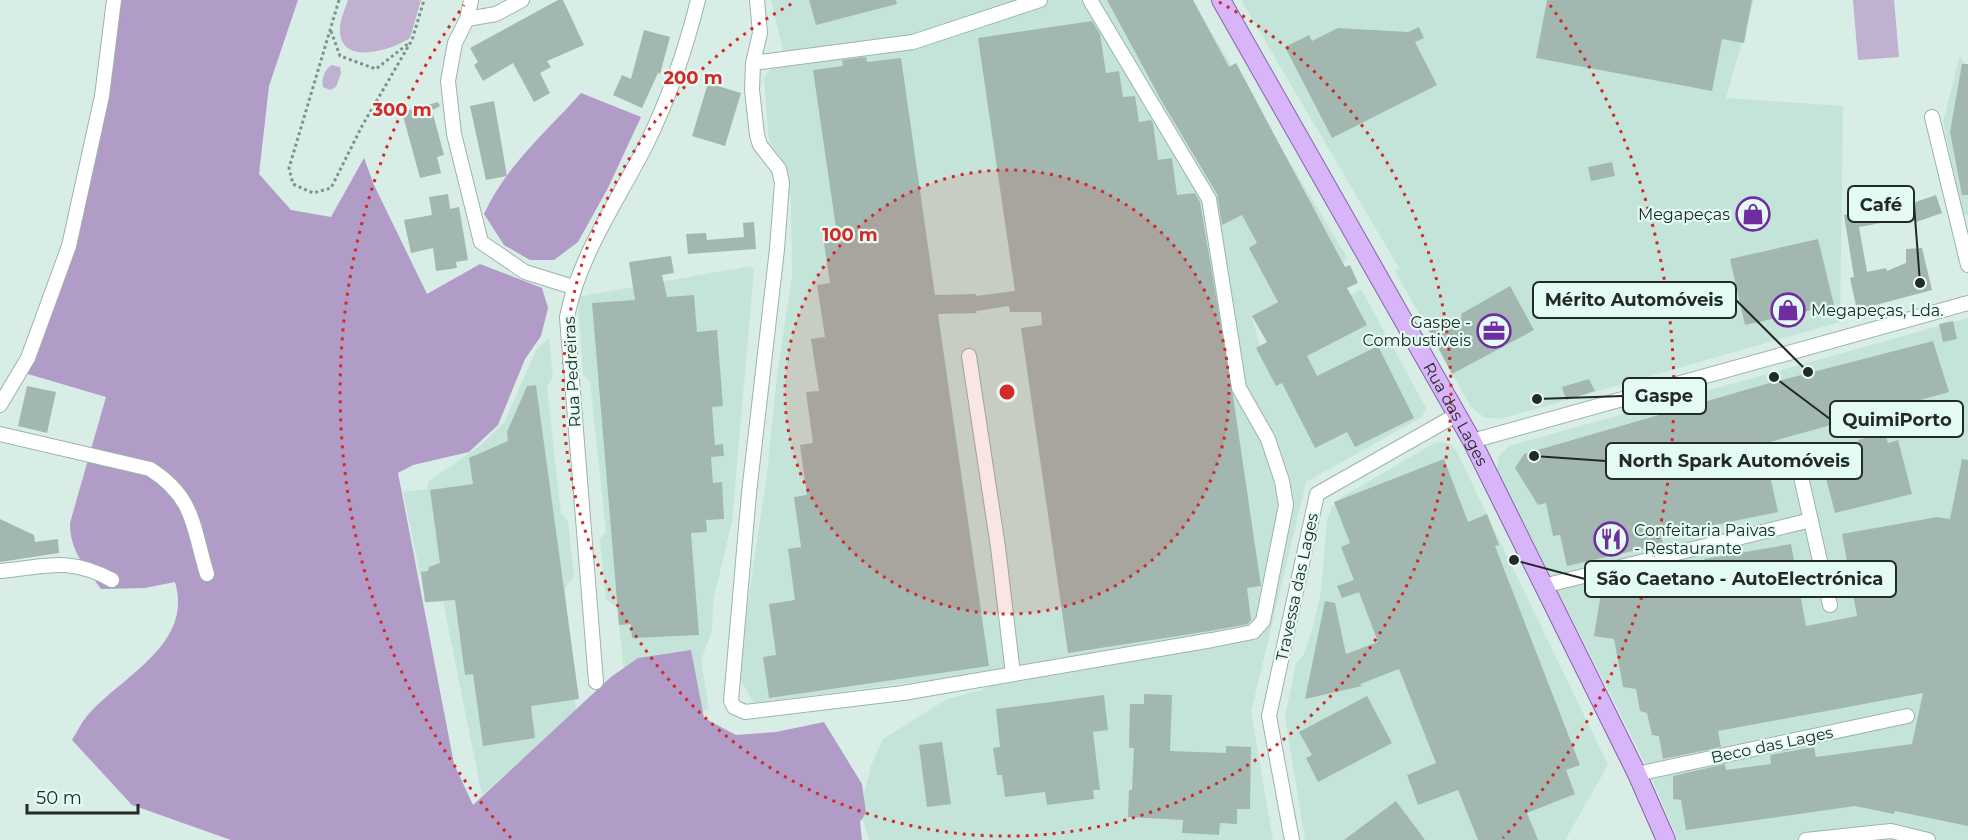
<svg xmlns="http://www.w3.org/2000/svg" width="1968" height="840" viewBox="0 0 1968 840" font-family="Montserrat,sans-serif">
  <style>
    .built { fill: #c5e4d9 }
    .green { fill: #bfb1cf }
    .forest { fill: #b19bc7 }
    .building { fill: #a2b7b0 }
    .lines { fill: none; stroke-linecap: round; stroke-linejoin: round }
    .minor-casing { stroke: #9eb3ab; stroke-width: 16 }
    .major-casing { stroke: #8763ac; stroke-width: 20 }
    .path { stroke: #81918c; stroke-width: 3; stroke-dasharray: 3 3; stroke-linecap: butt }
    .minor { stroke: #fff; stroke-width: 14 }
    .major { stroke: #d8b4f8; stroke-width: 18 }
    .ring { fill: none; stroke: #d62828; stroke-width: 3; stroke-dasharray: 3 6 }
    .labels { text-anchor: middle; dominant-baseline: central; stroke-width: 4.5; stroke-linejoin: round; paint-order: stroke }
    .poi-label { font-size: 16px; fill: #222a27; stroke: #e4fbf3; text-anchor: end }
    .street-label { font-size: 16px; fill: #222a27; stroke: #e4fbf3 }
    .centre { fill: #d62828; stroke: #e4fbf3; stroke-width: 3 }
    .ring-label { font-size: 18px; text-anchor: middle; font-weight: bold; fill: #d62828; stroke: #e4fbf3; stroke-width: 4.5; stroke-linejoin: round; paint-order: stroke }
    .leader { fill: none; stroke: #222a27; stroke-width: 2 }
    .callout-dot { fill: #222a27; stroke: #e4fbf3; stroke-width: 2 }
    .callout { fill: #e4fbf3; stroke: #222a27; stroke-width: 2 }
    .callout-label { font-size: 18px; text-anchor: middle; font-weight: bold; fill: #222a27 }
  </style>
  <rect width="100%" height="100%" fill="#d7ede6"/>
  <path class="built" d="M771 0H1192L1348 259 1252 317 1260 346 1361 289 1426 408 1422 417 1306 482 1251 712 1273 840H869L860 811 871 766 883 739 947 699 985 689 1002 671 754 703 740 679 746 615 767 474 777 375 792 276 791 198 780 157 769 141 764 78 783 50Z
    M1241 0H1754L1726 98 1843 106 1840 322 1500 419 1484 417 1471 407 1395 271 1399 268Z
    M1960 56 1968 68V215H1963L1943 122Z
    M750 266 754 270 732 521 713 602 712 630 701 660 709 709 605 747 576 712 482 795 443 602 426 603 403 492 427 489 428 482 481 445 505 421 536 350 549 338 553 377 547 387 561 514 568 521 574 576 565 589 576 711 624 670 617 607 606 600 600 539 606 532 590 382 583 375 578 297Z
    M1968 318V840H1678L1645 763 1497 471 1499 456 1509 446Z
    M1436 442 1448 443 1456 450 1608 765 1565 840H1305L1285 717 1296 663 1304 654 1313 627 1321 591 1327 520 1332 507 1340 498Z"/>
  <path class="green" d="M348 0H421L410 38C392 50 342 66 340 32 339 21 345 10 348 0Z
    M1853 0H1894L1899 57 1858 60Z
    M332 65 340 67 341 73 336 87 330 90 323 87C321 80 325 68 332 65Z"/>
  <path class="forest" d="M114 0H298L269 86 259 174 291 210 331 217 364 158 374 185 427 294 480 264 542 288 548 308 541 336 525 359 498 425 469 452 413 465 398 473 454 764 473 805 611 677 638 658 691 650 704 718 736 735 776 732 824 722 862 784 866 813 860 822 862 840H231L132 805 72 740C77 732 81 723 87 716 120 677 194 645 175 582L145 588 101 589C85 566 70 552 70 523L106 397 28 374V358L69 246Z
    M581 93 641 117 608 188 578 242 554 260H530L504 245 484 214C506 166 546 132 581 93Z"/>
  <path class="building" d="M558 0H563L584 45 547 61 551 67 540 73 550 93 534 102 513 63 483 81 474 65 478 62 470 48Z
    M809 0H896L897 4 816 25Z
    M1107 0H1193L1229 67 1236 63 1345 267 1350 265 1358 283 1347 288 1367 325 1307 356 1317 376 1378 346 1414 418 1355 447 1347 432 1315 448 1282 383 1276 386 1256 348 1267 342 1252 316 1278 302 1249 248 1257 243 1242 215 1222 225 1217 194 1161 100Z
    M1547 0H1752L1744 43 1722 39 1712 91 1536 58Z
    M1092 21 1100 34 1106 73 1119 71 1123 97 1135 96 1139 122 1151 120 1153 123 1158 160 1172 158 1177 195 1195 193 1200 202 1233 396 1261 586 1247 588 1251 620 1248 624 1210 631 1068 653 1021 328 1042 325 1041 312H1010L1009 306 976 311 977 313 938 314 989 666 769 698 763 657 776 655 769 604 795 600 788 549 801 547 794 497 807 495 800 445 813 443 806 392 819 391 811 339 825 337 817 285 830 283 822 230 836 228 813 70 843 66 842 60 866 57 867 62 901 58 935 295 976 294V296L1015 291 978 38Z
    M1419 27 1424 38 1415 42 1437 85 1332 138 1285 47 1309 35 1312 41 1338 28 1408 32Z
    M644 30 670 37 660 74 658 73 642 108 613 95 622 75 631 79Z
    M1962 64H1968V195H1962L1950 132Z
    M708 83 741 93 725 146 692 136Z
    M494 101 507 176 486 180 470 106Z
    M438 102 440 106 422 116 433 114 444 155 437 157 441 173 420 178 402 112Z
    M1612 162 1615 176 1591 181 1588 167Z
    M448 194 450 209 459 207 468 260 456 262 457 268 436 271 433 248 411 253 404 220 432 215 429 197Z
    M1936 195 1942 213 1916 222 1910 204Z
    M1884 209 1886 222 1859 227 1867 272 1886 268 1887 271 1906 263V249L1922 248 1932 290 1857 310 1850 278 1854 277 1844 215Z
    M754 222 756 249 688 254 686 234 706 233 707 240 744 237 743 223Z
    M1818 239 1834 305 1745 325 1730 259Z
    M671 256 674 273 662 275 667 297 694 295 697 332 717 330 723 406 712 407 715 445 723 444 724 456 711 457 713 483 722 482 724 519 706 520 707 532 691 533 699 635 632 638 631 624 619 625 592 303 635 300 629 262Z
    M1510 286 1534 330 1452 374 1426 325 1435 320 1441 329 1462 317 1461 314Z
    M1953 321 1957 339 1943 342 1939 324Z
    M1933 341 1949 392 1763 444 1778 512 1661 536 1663 544 1567 566 1560 535 1553 536 1546 503 1538 505 1515 468 1524 454 1766 384Z
    M1589 379 1595 391 1566 400 1562 387Z
    M536 385 579 699 531 706 535 738 483 746 473 674 465 675 455 600 425 602 421 572 428 571 429 567 440 563 430 490 473 484 469 458 508 441 507 432 527 386Z
    M27 386 56 392 47 433 18 426Z
    M1885 433 1888 443 1898 440 1912 494 1835 513 1821 459 1857 450 1856 446H1860L1858 440Z
    M1444 459 1468 522 1487 514 1499 545 1495 546 1580 765 1566 770 1575 794 1527 813 1538 840H1478L1458 790 1418 805 1407 775 1436 763 1399 669 1360 684 1362 686 1305 699 1325 601 1335 603 1346 654 1378 642 1359 592 1342 598 1337 586 1354 580 1341 547 1350 543 1334 502Z
    M1962 459 1968 460V826L1895 811 1894 814 1855 806 1686 830 1681 800 1673 799V776L1725 764 1726 770 1771 764 1770 755 1814 747 1816 757 1912 744 1923 693 1718 731 1721 747 1663 759 1659 736 1652 735 1647 713 1640 711 1636 689 1623 687 1614 639 1594 636 1603 580 1681 564 1685 587 1710 592 1704 559 1791 544 1806 626 1857 616 1842 534 1937 517 1950 519Z
    M0 519 34 535 35 542 58 539 59 553 0 562Z
    M1144 694 1172 695 1170 751 1226 753V746L1251 747 1250 809H1237V824L1220 823 1219 835 1182 833 1183 820 1128 817 1129 790H1132L1134 748H1129L1130 704H1144Z
    M1104 695 1108 730 1093 732 1100 790H1093L1094 799 1047 805 1045 792 1005 797 1002 775H997L993 748 1000 747 996 709Z
    M1367 696 1392 743 1318 782 1306 758 1312 755 1299 732Z
    M942 742 951 804 927 807 919 745Z
    M1396 801 1425 840H1344Z"/>
  <g class="lines">
    <defs>
      <path id="minor" d="M471 0 467 19 455 43 448 81 454 134 481 242 525 272 573 287
        M757 0 760 33 753 63 752 90 757 135 760 145 779 169 782 183 777 249 749 493 731 701 734 707 745 712 903 693 1212 640 1253 632 1263 621 1286 505 1282 481 1268 439 1239 388 1209 199 1090 0
        M467 19 496 14 522 0
        M753 63 913 42 1040 0
        M1932 117 1968 265
        M969 356 998 547 1013 674
        M0 405 28 358 69 246 102 96 114 0
        M0 434 150 469C195 498 192 525 207 574
        M1472 441 1968 303
        M1796 455 1830 605
        M0 571C47 567 68 556 112 580
        M1543 586 1811 520
        M596 682 567 317C579 255 619 199 647 143 669 98 686 48 698 0
        M1637 774 1907 716
        M1292 840 1269 716 1317 494 1458 414
        M1806 840 1891 831 1928 840"/>
      <g id="major">
        <path id="s1" d="M1221 0 1472 441 1637 774 1666 840"/>
      </g>
    </defs>
    <use href="#minor" class="minor-casing"/>
    <use href="#major" class="major-casing"/>
    <path class="path" d="M339 0 289 168 293 184 313 193 331 188 362 126 412 40 424 0
      M331 31 340 56 376 69 409 43"/>
    <use href="#minor" class="minor"/>
    <use href="#major" class="major"/>
  </g>
  <circle cx="1007" cy="392" r="222" fill="#d62828" fill-opacity=".12"/>
  <g class="ring">
    <circle cx="1007" cy="392" r="222"/>
    <path d="M1219 2A444 444 0 1 1 795 2"/>
    <path d="M511 838A667 667 0 0 1 464 5M1550 5A667 667 0 0 1 1503 838"/>
  </g>
  <defs>
    <symbol id="shop-ring" viewBox="-11 -11 22 22"><circle r="9.5" fill="#e4fbf3" stroke="#702ca1" stroke-width="1.5"/><path d="M-5-2.5h2.3a2.7 3.5 0 0 1 5.4 0H5L5.5 6h-11ZM-1.5-2.5h3a1.5 2.3 0 0 0-3 0Z" fill="#702ca1"/></symbol>
    <symbol id="office-ring" viewBox="-11 -11 22 22"><circle r="9.5" fill="#e4fbf3" stroke="#702ca1" stroke-width="1.5"/><path d="M-6-3h4V-5.5h4V-3h4V5H-6ZM-1-4.5V-3h2v-1.5ZM-6 0V1H6V0Z" fill="#702ca1"/></symbol>
    <symbol id="restaurant-ring" viewBox="-11 -11 22 22"><circle r="9.5" fill="#e4fbf3" stroke="#702ca1" stroke-width="1.5"/><path d="M-5-6h1v4h1v-4h1v4h1v-4h1v5L-1.5 .5V6h-2V.5L-5-1ZM5-6V6H3V1.5H1.5Q1.5-4 5-6Z" fill="#702ca1"/></symbol>
  </defs>
  <g fill-rule="evenodd">
    <use href="#shop-ring" x="1734" y="195" width="38" height="38"/>
    <use href="#shop-ring" x="1769" y="291" width="38" height="38"/>
    <use href="#office-ring" x="1475" y="312" width="38" height="38"/>
    <use href="#restaurant-ring" x="1592" y="520" width="38" height="38"/>
  </g>
  <g class="labels">
    <g class="poi-label">
      <text x="1730" y="214">Megapeças</text>
      <text x="1811" y="310" text-anchor="start">Megapeças, Lda.</text>
      <text x="1471" y="322">Gaspe -<tspan x="1471" dy="18">Combustiveis</tspan></text>
      <text x="1634" y="530" text-anchor="start">Confeitaria Paivas<tspan x="1634" dy="18">- Restaurante</tspan></text>
    </g>
    <g class="street-label">
      <text transform="translate(572 372) rotate(-93)">Rua Pedreiras</text>
      <text stroke="none"><textPath href="#s1" startOffset="476">Rua das Lages</textPath></text>
      <text transform="translate(1297 587) rotate(-78)">Travessa das Lages</text>
      <text transform="translate(1772 745) rotate(-12)">Beco das Lages</text>
    </g>
  </g>
  <circle cx="1007" cy="392" r="9" class="centre"/>
  <g class="ring-label">
    <text x="693" y="84">200 m</text>
    <text x="402" y="116">300 m</text>
    <text x="850" y="241">100 m</text>
  </g>
  <path class="leader" d="M1920 283L1914 204M1808 372L1736 300M1537 399L1623 396M1774 377L1830 419M1534 456L1606 461M1514 560L1585 579"/>
  <g class="callout-dot">
    <circle cx="1920" cy="283" r="6"/>
    <circle cx="1808" cy="372" r="6"/>
    <circle cx="1537" cy="399" r="6"/>
    <circle cx="1774" cy="377" r="6"/>
    <circle cx="1534" cy="456" r="6"/>
    <circle cx="1514" cy="560" r="6"/>
  </g>
  <g class="callout">
    <rect x="1848" y="186" width="66" height="36" rx="6"/>
    <rect x="1533" y="282" width="203" height="36" rx="6"/>
    <rect x="1623" y="378" width="83" height="36" rx="6"/>
    <rect x="1830" y="401" width="133" height="36" rx="6"/>
    <rect x="1606" y="443" width="256" height="36" rx="6"/>
    <rect x="1585" y="561" width="311" height="36" rx="6"/>
  </g>
  <g class="callout-label">
    <text x="1881" y="211">Café</text>
    <text x="1634" y="306">Mérito Automóveis</text>
    <text x="1664" y="402">Gaspe</text>
    <text x="1897" y="426">QuimiPorto</text>
    <text x="1734" y="467">North Spark Automóveis</text>
    <text x="1740" y="585">São Caetano - AutoElectrónica</text>
  </g>
  <path d="M27 804v9h111v-9" fill="none" stroke="#222a27" stroke-width="3"/>
  <text x="36" y="804" font-size="18" fill="#222a27" stroke="#e4fbf3" stroke-width="4.5" paint-order="stroke">50 m</text>
</svg>
